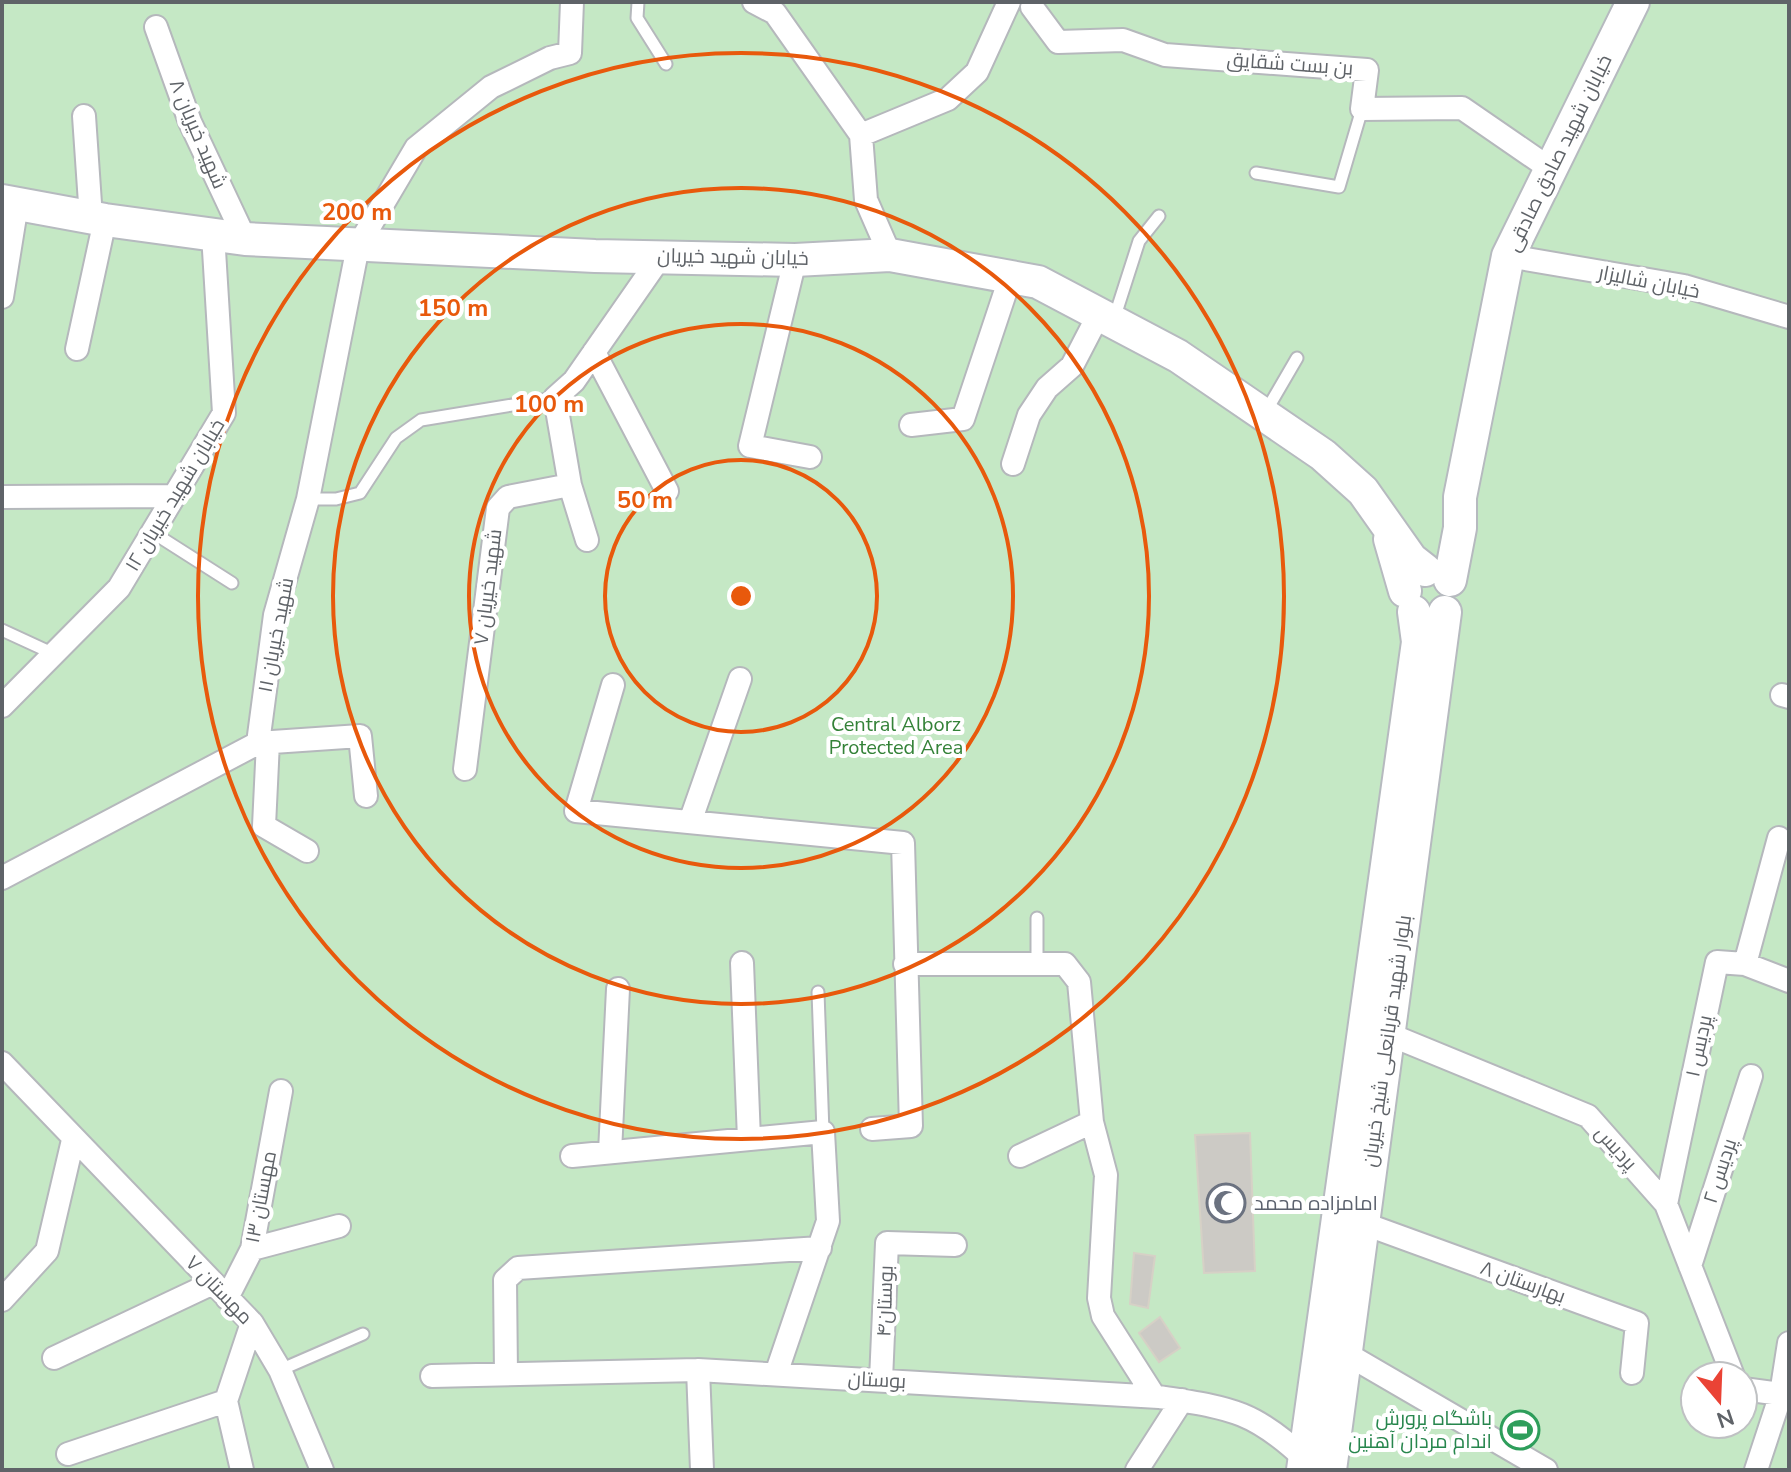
<svg xmlns="http://www.w3.org/2000/svg" width="1791" height="1472" viewBox="0 0 1791 1472" font-family="'Nunito Sans',Cairo,sans-serif">
  <style>
    .green { fill: #c5e8c5; fill-rule: evenodd }
    .building { fill: #cccac5; stroke: #d6d1c6; stroke-width: 2 }
    .lines { fill: none; stroke-linecap: round; stroke-linejoin: round }
    .lane-casing { stroke: #b5b8bc; stroke-width: 15 }
    .street-casing { stroke: #b5b8bc; stroke-width: 26 }
    .secondary-casing { stroke: #b6babf; stroke-width: 36 }
    .lane { stroke: #fff; stroke-width: 11 }
    .street { stroke: #fff; stroke-width: 22 }
    .secondary { stroke: #fff; stroke-width: 32 }
    .ring { fill: none; stroke: #e8590c; stroke-width: 4 }
    .labels { text-anchor: middle; dominant-baseline: central; stroke-width: 8; stroke-linejoin: round; paint-order: stroke }
    .street-label { font-size: 20px; fill: #5f6368; stroke: #fff }
    .park-label { font-size: 20px; fill: #348238; stroke: #fff }
    .worship-label { font-size: 20px; fill: #5b616d; stroke: #fff; text-anchor: start }
    .leisure-label { font-size: 20px; fill: #27864d; stroke: #fff; text-anchor: end }
    .centre { fill: #e8590c; stroke: #fff; stroke-width: 4 }
    .ring-label { font-size: 24px; text-anchor: middle; font-weight: bold; fill: #e8590c; stroke: #fff; stroke-width: 8; stroke-linejoin: round; paint-order: stroke }
  </style>
  <rect width="100%" height="100%" fill="#f1efe8"/>
  <path class="green" d="M2 2H1789V1470H2ZM1695 1376H1743V1424H1695Z"/>
  <path class="building" d="M1250 1133 1255 1271 1204 1273 1195 1135Z
    M1134 1253 1155 1256 1148 1308 1130 1304Z
    M1160 1317 1180 1348 1159 1362 1139 1333Z"/>
  <g class="lines">
    <defs>
      <path id="lane" d="M638 2 637 18 666 64
        M1256 173 1339 187 1362 109
        M1114 319 1139 241 1159 216
        M1265 413 1297 358
        M308 499H336L360 493 396 438 421 420 555 398
        M152 532 232 583
        M2 630 54 654
        M1037 918V964
        M818 992 823 1132
        M280 1370 363 1334"/>
      <path id="street" d="M754 2 775 13 861 135 866 200 890 255
        M1032 7 1058 42 1123 40 1165 55 1367 70 1362 109 1462 108 1552 170
        M156 27 190 122 245 239
        M84 116 91 218
        M861 135 948 99 977 72 1009 2
        M1508 256 1684 286 1789 317
        M795 260 750 446 810 457
        M2 297 17 204
        M77 349 105 220
        M594 352 667 491
        M911 425 963 419 1011 275
        M1013 464 1029 415 1047 388 1072 366 1100 312
        M570 485 587 540
        M2 497 173 496
        M613 685 576 811 903 843 911 1126 872 1129
        M1782 695 1789 697
        M2 706 119 588 224 413 213 234
        M268 742 264 826 307 851
        M258 743 360 736 366 796
        M465 769 498 508 508 497 570 485 555 398 574 381 661 256
        M690 822 740 679
        M2 878 258 743 275 615 308 499 358 246 416 148 491 87 550 58 570 53 572 2
        M742 963 749 1139
        M905 964H1065L1079 982 1092 1122 1106 1175 1099 1298 1103 1316 1154 1396
        M1745 964 1779 838
        M1388 1034 1588 1116 1666 1204 1733 1376
        M2 1063 252 1323 280 1370 322 1470
        M610 1152 618 989
        M572 1156 823 1132 828 1221 776 1374
        M1020 1156 1092 1122
        M1666 1204 1717 962 1745 964 1789 981
        M1362 1223 1637 1323 1632 1373
        M252 1249 339 1226
        M1690 1266 1751 1076
        M227 1298 252 1249 281 1091
        M2 1300 47 1251 73 1140
        M1345 1353 1546 1470
        M54 1358 213 1283
        M698 1370 702 1470
        M506 1374 505 1280 518 1268 820 1248
        M432 1376 698 1370 1159 1397C1228 1408 1252 1409 1305 1459
        M881 1380 887 1243 955 1245
        M1743 1389 1781 1394 1789 1391
        M68 1454 226 1401
        M242 1470 226 1401 252 1323
        M1137 1470 1182 1400
        M1756 1470 1781 1394 1789 1343"/>
      <path id="secondary" d="M2 201 105 220 245 239 595 256 795 260 890 255 1038 282 1178 356 1323 455 1363 491 1411 559 1425 570
        M1390 539 1405 591
        M1450 580 1460 528V497L1508 256 1633 2
        M1303 1470 1418 642 1414 612
        M1330 1470 1445 612"/>
    </defs>
    <use href="#lane" class="lane-casing"/>
    <use href="#street" class="street-casing"/>
    <use href="#secondary" class="secondary-casing"/>
    <use href="#lane" class="lane"/>
    <use href="#street" class="street"/>
    <use href="#secondary" class="secondary"/>
  </g>
  <g class="ring">
    <circle cx="741" cy="596" r="136"/>
    <circle cx="741" cy="596" r="272"/>
    <circle cx="741" cy="596" r="408"/>
    <circle cx="741" cy="596" r="543"/>
  </g>
  <defs>
    <symbol id="mosque-ring" viewBox="-11 -11 22 22"><circle r="9.5" fill="#fff" stroke="#6b7280" stroke-width="1.5"/><path d="M3.5-4.9A6 6 0 1 0 3.5 4.9A5 5 0 1 1 3.5-4.9Z" fill="#6b7280"/></symbol>
    <symbol id="stadium-ring" viewBox="-11 -11 22 22"><circle r="9.5" fill="#fff" stroke="#2e9e5b" stroke-width="1.5"/><path d="M0-5a6.5 5 0 1 0 0 10a6.5 5 0 1 0 0-10ZM-3.5-1.8h7v3.6h-7Z" fill="#2e9e5b"/></symbol>
  </defs>
  <g fill-rule="evenodd">
    <use href="#mosque-ring" x="1204" y="1181" width="44" height="44"/>
    <use href="#stadium-ring" x="1498" y="1408" width="44" height="44"/>
  </g>
  <g class="labels">
    <g class="street-label">
      <text transform="translate(1290 64) rotate(4)">بن بست شقایق</text>
      <text transform="translate(198 134) rotate(67)">شهید خیریان ۸</text>
      <text transform="translate(1559 153) rotate(-64)">خیابان شهید صادق صادقی</text>
      <text transform="translate(733 257) rotate(1)">خیابان شهید خیریان</text>
      <text transform="translate(1649 282) rotate(11)">خیابان شالیزار</text>
      <text transform="translate(175 495) rotate(-59)">خیابان شهید خیریان ۱۲</text>
      <text transform="translate(488 587) rotate(-83)">شهید خیریان ۷</text>
      <text transform="translate(276 635) rotate(-79)">شهید خیریان ۱۱</text>
      <text transform="translate(1387 1041) rotate(-82)">بلوار شهید قربانعلی شیخ خیریان</text>
      <text transform="translate(1699 1046) rotate(-78)">پردیس ۱</text>
      <text transform="translate(1616 1148) rotate(48)">پردیس</text>
      <text transform="translate(1720 1171) rotate(-72)">پردیس ۲</text>
      <text transform="translate(261 1197) rotate(-79)">مهستان ۱۳</text>
      <text transform="translate(1523 1282) rotate(20)">بهارستان ۸</text>
      <text transform="translate(219 1290) rotate(46)">مهستان ۷</text>
      <text transform="translate(885 1301) rotate(-88)">بوستان۴</text>
      <text transform="translate(877 1380) rotate(3)">بوستان</text>
    </g>
    <g class="park-label">
      <text x="896" y="724">Central Alborz<tspan x="896" dy="23">Protected Area</tspan></text>
    </g>
    <g class="worship-label">
      <text x="1254" y="1203">امامزاده محمد</text>
    </g>
    <g class="leisure-label">
      <text x="1492" y="1418">باشگاه پرورش<tspan x="1492" dy="23">اندام مردان آهنین</tspan></text>
    </g>
  </g>
  <circle cx="741" cy="596" r="12" class="centre"/>
  <g class="ring-label">
    <text x="357" y="220">200 m</text>
    <text x="453" y="316">150 m</text>
    <text x="549" y="412">100 m</text>
    <text x="645" y="508">50 m</text>
  </g>
  <rect width="1791" height="1472" fill="none" stroke="#5f6368" stroke-width="8"/>
  <g transform="translate(1719 1400) rotate(161)"><circle r="38" fill="#ffffff" stroke="#bfc1c3" stroke-width="2"/>
  <path d="M0-6L14 30L0 20L-14 30Z" fill="#ea4335"/>
  <text y="-12" font-size="22" font-weight="bold" text-anchor="middle" fill="#5f6368">N</text>
  </g>
</svg>
